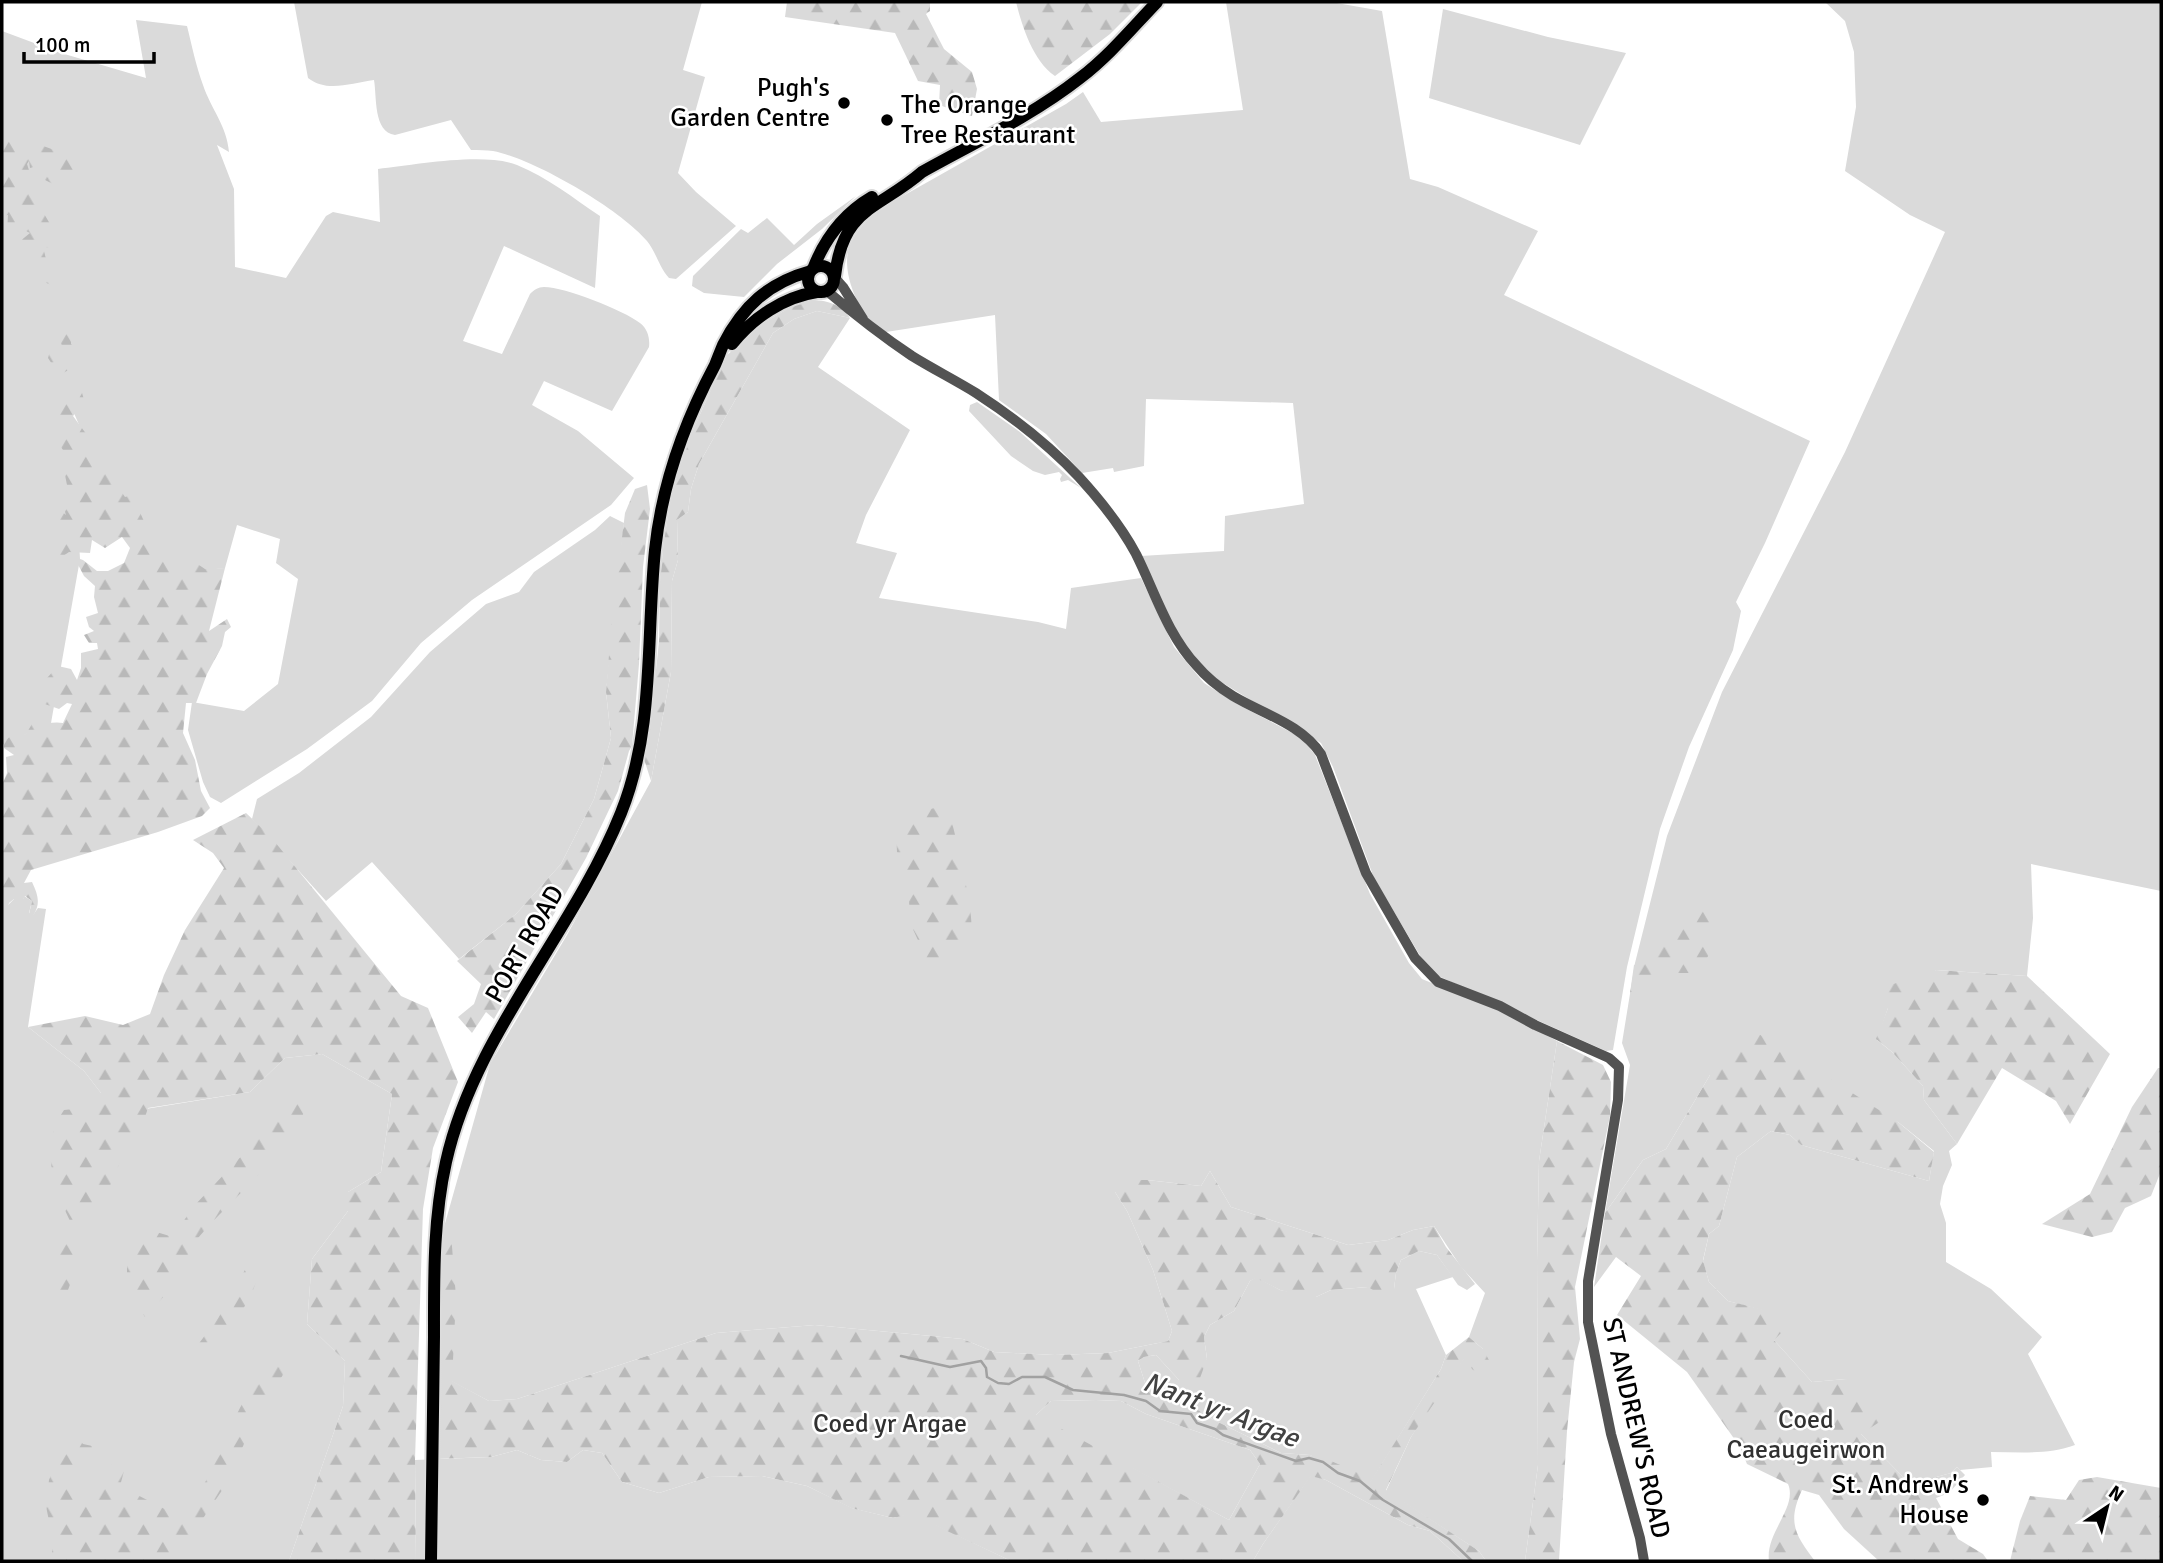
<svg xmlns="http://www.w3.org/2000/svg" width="2163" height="1563" viewBox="0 0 2163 1563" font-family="Signika,sans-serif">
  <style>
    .grass { fill: #dadada }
    .forest { fill: url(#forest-firs); fill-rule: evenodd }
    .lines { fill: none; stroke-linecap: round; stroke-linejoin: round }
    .stream { stroke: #a1a1a1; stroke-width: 2.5 }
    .major-casing { stroke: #dbdbdb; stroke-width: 16 }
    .minor { stroke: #535353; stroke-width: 10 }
    .major { stroke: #000; stroke-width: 12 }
    .poi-dot { fill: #000; stroke: #fff; stroke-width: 2.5 }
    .labels { text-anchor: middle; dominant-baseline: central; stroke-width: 5; stroke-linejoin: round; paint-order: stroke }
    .poi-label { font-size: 26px; fill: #000; stroke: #fff; text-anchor: end }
    .street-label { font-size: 26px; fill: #000; stroke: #fff }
    .park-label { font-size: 26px; fill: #313131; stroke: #fff }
    .water-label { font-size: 28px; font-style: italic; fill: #424242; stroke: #fff }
  </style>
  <defs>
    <pattern id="forest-firs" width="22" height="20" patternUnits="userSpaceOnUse" patternTransform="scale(1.75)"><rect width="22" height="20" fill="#dadada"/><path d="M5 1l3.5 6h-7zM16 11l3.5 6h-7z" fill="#b9b9b9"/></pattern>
  </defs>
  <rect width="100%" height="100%" fill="#fff"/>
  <path class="grass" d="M294 2H702L683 70 705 77 678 173 696 192 736 226 676 279 669 278C659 267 656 252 647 241 620 209 534 159 493 151 486 150 479 150 471 150L451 120 395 135C373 132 377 97 374 80 351 83 327 93 308 78Z
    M1226 2H1331L1382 11 1410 179 1438 187 1538 231 1504 295 1810 441 1765 543 1736 602 1741 611 1733 650 1689 747 1660 829 1627 967 1613 1050 1606 1051 1436 975 1425 964 1374 878 1333 767 1321 743 1213 677 1185 645 1168 616 1141 556 1224 551 1225 516 1304 504 1293 403 1146 399 1144 466 1114 472 1113 468 1082 473 1046 434 999 400 995 315 886 332C880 328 872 324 868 319 854 300 841 267 850 245 855 232 868 219 878 210L1066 104 1083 92 1101 122 1243 110Z
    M1825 2H2161V891L2031 864 2033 918 2027 976 1936 970 1888 1008 1877 1040 1892 1052 1923 1086 1924 1100 1957 1144 1949 1151 1952 1165 1943 1186 1940 1204 1946 1223V1262L1991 1289 2042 1337 2028 1354 2075 1445C2048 1455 2019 1452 1991 1452L1992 1467 1960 1470 1957 1467 1951 1473 1910 1484 1860 1433 1846 1379 1812 1382 1774 1340 1777 1314 1728 1301 1709 1282 1703 1261 1709 1234 1719 1226 1737 1157 1771 1131 1790 1135 1801 1145 1929 1181 1934 1151 1898 1122 1710 1075 1666 1149 1643 1160 1605 1213 1630 1065 1622 1043 1635 963 1667 836 1722 692 1845 452 1945 232 1910 215 1845 171 1856 107 1854 52 1845 21Z
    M1443 9 1548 37 1626 53 1580 145 1429 98Z
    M136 20 187 26C192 46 196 66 203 85 211 109 227 126 229 152L217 145 234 189 235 267 286 278 326 216 333 212 380 222 378 169C415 165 483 152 517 165 547 177 573 198 600 216L595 288 504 246 463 341 502 354 530 294C534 290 538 287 544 287 565 287 623 310 640 323 648 329 650 339 649 347L612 411 544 381 532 405 578 431 634 478 611 505 472 600 421 643 372 701 307 749 221 803 210 797 203 782 188 730 192 702 244 711 278 684 298 579 276 563 280 539 237 525 225 568 169 574 125 533 71 406 80 559 51 723 2 745V31L61 53 146 78Z
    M856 196 822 229 777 264 744 297 704 293 692 286 693 276 741 229 748 233 767 218 794 245 817 224Z
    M817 311 850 318 818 367 910 430 866 515 856 543 897 553 879 598 1038 622 1066 629 1071 588 1141 578 1174 647 1204 683 1237 704 1302 738 1315 755 1370 894 1409 963 1422 979 1510 1015 1557 1041 1539 1161 1537 1261 1538 1465 1525 1561H1486L1479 1551 1386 1491 1411 1437 1431 1405 1464 1358 1483 1349 1469 1337 1485 1293 1461 1267 1434 1226 1413 1230 1388 1240 1348 1245 1231 1207 1210 1171 1201 1186 1147 1180 1115 1192 1127 1211 1153 1270 1172 1331 1168 1341 1108 1353 1055 1355 994 1352 963 1339 815 1325 716 1333 517 1399 489 1401 451 1381 454 1321 442 1234 490 1064 567 935 651 781 671 672 672 581 678 560 677 520 688 512 691 489 699 464 773 333 794 319Z
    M977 402 1020 432 1081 488 1068 480 1061 482 1060 479 1062 475 1059 472 1045 475 1033 471 1011 456 969 411 970 405Z
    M610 516 624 523 606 692 611 738 594 799 561 864 516 914 459 959 372 862 326 901 252 819 257 799 299 773 371 717 430 652 486 604 519 592 534 572 595 530Z
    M24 896 32 901 29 913 33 915 38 908 46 909 28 1027 84 1071 101 1093 139 1110 250 1092 285 1058 322 1054 392 1094 381 1172 348 1192V1211L312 1259 307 1324 345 1361 343 1406 289 1561H2V911L14 899H23Z
    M1419 1251 1437 1255 1453 1277 1416 1289 1446 1355 1441 1369 1370 1483 1310 1455 1281 1453 1212 1419 1184 1401 1146 1386 1138 1361 1144 1357 1156 1355 1179 1380 1207 1359 1204 1337 1210 1325 1234 1311 1250 1281 1256 1277 1280 1290 1316 1297 1331 1290 1368 1287 1394 1289 1396 1273 1401 1260Z
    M1096 1400 1121 1401 1146 1414 1250 1450 1260 1464 1229 1520 1035 1416 1051 1401Z
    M517 1450 541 1460 567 1462 583 1450 602 1453 622 1482 659 1493 709 1477 762 1476 807 1486 852 1508 893 1518 911 1513 1011 1561H416L415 1460 491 1457Z
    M1311 1475 1326 1480 1408 1525 1430 1531 1463 1561H1253L1263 1544Z"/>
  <path class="forest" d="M787 2H930V11L926 14 944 49 972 72 977 89 972 116 939 105 940 85 918 81 895 33 785 17Z
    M1016 2H1142L1110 34 1055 76C1033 61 1022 26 1016 2Z
    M2 131 57 151 78 164 86 174 81 182 61 188 45 180 37 166 30 168 29 161 27 164 34 186 36 209 43 212 60 241 57 248 43 247 46 259 62 281 58 288 42 281 34 263 13 247 30 233 24 230 12 237 7 233 8 215 2 216Z
    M810 300C826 300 841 304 850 318L817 311 794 319 773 333 699 464 691 489 688 512 677 520 678 560 672 581 671 672 651 781 644 759 651 718 659 641 660 581 664 539 673 487 685 448 726 356 762 324 794 305Z
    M65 328 71 330V344L77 350 74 367 63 373 56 370 48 358 51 348 62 346 59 337Z
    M80 386 85 403 73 416 87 435 93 451 125 497 132 495 148 530 172 556 179 570 190 559 205 569 225 568 209 631 227 619 231 627 225 632 222 646 207 674 196 703H186L183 733 195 760 201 791 210 808 202 816 158 832 31 870 24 883 32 882C38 895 41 903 33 916L29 914 32 901 25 896 23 899H14L9 903 7 910 2 911V785L7 773 6 757 14 755 4 748V741L11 736 26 734 32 724C44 725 53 721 63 723L72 704 67 703 59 709 42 703 39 694 40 681 47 678 58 666 71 669 77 680 81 668V653L98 649 97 643H89L84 635 94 631 89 627 86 617 98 613 94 597 95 586 84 576 74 557 83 560 97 571H108L124 563 130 548 122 537 105 548 92 540 90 553 69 552 54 562 49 554 62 545 54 538 56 530 69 539 64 526 55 518 59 509 66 515 63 506 69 495 65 475 73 465 61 447 57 421 62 409V389Z
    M647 485 650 509 643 567 639 664 632 746 629 751 618 791 586 858 494 1019 486 1012 472 1033 458 1017 474 1004 481 984 457 961 516 914 561 864 594 799 611 738 606 692 612 618 625 513 635 489Z
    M948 806C953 826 976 917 971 931 964 949 946 959 928 962L911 925 906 867 897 852 896 831 917 811Z
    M246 813 270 836 401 996 428 1008 458 1082 433 1148 423 1209 415 1460 416 1561H289L343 1406 345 1361 307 1324 312 1259 348 1211V1192L381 1172 392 1094 322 1054 285 1058 250 1092 148 1108 145 1117 122 1156 112 1183 99 1198 87 1207 80 1224 77 1265 59 1315 54 1304 55 1258 66 1237 70 1221C53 1185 39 1146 64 1110L84 1108 101 1093 84 1071 28 1027 85 1016 123 1025 150 1014 164 975 185 930 224 868 213 853 193 840Z
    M1707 898 1713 900C1714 936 1724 947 1691 973H1676L1661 967 1630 993 1634 965 1645 960Z
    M1936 970 2027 976 2110 1054 2070 1124 2056 1101 2002 1068 1957 1144 1924 1100 1923 1086 1892 1052 1876 1039 1888 1008 1878 989Z
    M1759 1034 1898 1122 1934 1152 1929 1181 1801 1145 1790 1135 1771 1131 1737 1157 1719 1226 1709 1234 1703 1260 1709 1282 1728 1301 1777 1313 1786 1328 1774 1340 1812 1382 1846 1379 1882 1405 1881 1421 1861 1434 1910 1484 1951 1473 1957 1467 1965 1475 1949 1493 1936 1498 1958 1539 1983 1554 1988 1561H1879L1844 1529 1819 1495 1802 1490C1787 1522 1795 1535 1815 1561H1769C1765 1533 1798 1507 1788 1484L1747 1464 1740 1447 1687 1372 1617 1315 1641 1276 1616 1257 1594 1287 1605 1213 1643 1160 1666 1149 1710 1075 1737 1047Z
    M1557 1041 1603 1065 1611 1082 1610 1116 1575 1287 1580 1339 1574 1362 1567 1431 1559 1561H1525L1538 1465 1537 1261 1539 1161Z
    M2158 1068H2161V1171L2151 1196 2125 1208 2112 1232 2092 1237 2042 1224 2090 1194 2132 1107Z
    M313 1081C307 1141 235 1193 198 1238 189 1248 186 1264 179 1276 171 1291 156 1304 145 1317L127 1290V1259L138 1239 153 1231 173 1237 193 1207Z
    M1210 1171 1231 1207 1348 1245 1388 1240 1413 1230 1434 1226 1446 1247 1475 1284 1467 1290 1458 1285 1437 1255 1419 1251 1401 1260 1396 1273 1394 1289 1383 1296 1368 1287 1331 1290 1316 1297H1306L1280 1290 1256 1278 1250 1281 1234 1311 1210 1325 1204 1337 1207 1359 1200 1378 1185 1383 1179 1380 1156 1355 1144 1357 1138 1361 1146 1386 1184 1401 1212 1419 1281 1453 1310 1455 1331 1461 1361 1474 1370 1482 1441 1369 1446 1355 1469 1337 1483 1349 1491 1364 1486 1374 1473 1370 1464 1359 1411 1437 1386 1490 1479 1551 1486 1561H1463L1430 1531 1408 1525 1326 1480 1311 1476 1263 1544 1253 1561H1011L911 1514 893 1518 851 1508 807 1486 762 1476 709 1477 659 1493 622 1482 602 1453 583 1450 567 1462 541 1460 517 1450 491 1457 436 1459 442 1234H451L456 1297 452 1381 489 1401 517 1399 716 1333 815 1325 963 1339 994 1352 1055 1355 1108 1353 1168 1341 1172 1331 1153 1270 1127 1211 1115 1192V1180H1147L1201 1186ZM1096 1400 1121 1401 1146 1414 1250 1450 1260 1464 1229 1520 1036 1415 1051 1401Z
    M246 1268H260C251 1309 224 1336 194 1363V1350L218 1318Z
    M271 1359H281L284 1373 253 1424 225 1486 174 1561H52V1536L46 1506 49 1480 62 1447 72 1432 83 1444 97 1447 75 1485 80 1506C96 1492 106 1471 120 1453L128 1456 120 1486 182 1518C206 1488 220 1451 236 1416 245 1396 259 1377 271 1359Z
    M2097 1477 2161 1488V1561H2010L2020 1521 2030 1496 2066 1500 2079 1480Z"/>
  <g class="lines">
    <path class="stream" d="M901 1356 950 1367 981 1361 986 1368 987 1377 998 1383 1009 1384 1022 1377H1045L1073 1390 1124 1395 1146 1401 1160 1411 1191 1414 1197 1423 1215 1429 1223 1435 1296 1461 1309 1458 1323 1462 1338 1473 1360 1481 1383 1500 1449 1539 1472 1561"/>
    <defs>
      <path id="major" d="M808 279a13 13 0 1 1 26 0a13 13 0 1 1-26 0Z
        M813 269C825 238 843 214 872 197
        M835 276C843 207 878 210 922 172 974 143 1033 115 1080 78 1109 56 1132 28 1157 2
        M732 344C753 318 783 297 817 292
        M431 1561C432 1486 433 1412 434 1337 434 1279 433 1220 446 1162 474 1035 573 933 621 813 655 728 646 639 655 550 662 484 684 423 715 365 718 358 720 352 723 345 743 306 768 283 811 271"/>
    </defs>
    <use href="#major" class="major-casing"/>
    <path class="minor" d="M835 278 843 287 863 319
      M827 291C854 314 882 336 912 356 933 369 955 380 976 393 1013 417 1049 445 1079 477 1100 500 1121 526 1136 554 1155 592 1167 634 1197 666 1207 678 1220 688 1233 696 1263 714 1301 724 1321 754L1366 873 1415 958 1438 982 1500 1006 1535 1025 1609 1058 1619 1067 1618 1100 1588 1281V1322L1611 1434 1640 1538 1644 1561"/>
    <use href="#major" class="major"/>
  </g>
  <g class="poi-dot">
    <circle cx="844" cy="103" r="7"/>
    <circle cx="887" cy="120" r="7"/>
    <circle cx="1983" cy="1500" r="7"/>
  </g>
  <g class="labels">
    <g class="poi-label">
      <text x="830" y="88">Pugh's<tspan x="830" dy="30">Garden Centre</tspan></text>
      <text x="901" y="105" text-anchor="start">The Orange<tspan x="901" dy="30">Tree Restaurant</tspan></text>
      <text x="1969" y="1485">St. Andrew's<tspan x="1969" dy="30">House</tspan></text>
    </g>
    <g class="street-label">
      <text transform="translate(525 944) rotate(-60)">PORT ROAD</text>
      <text transform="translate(1636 1428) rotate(77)">ST ANDREW'S ROAD</text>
    </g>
    <g class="park-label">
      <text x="1806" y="1420">Coed<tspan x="1806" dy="30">Caeaugeirwon</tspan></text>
      <text x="890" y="1424">Coed yr Argae</text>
    </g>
    <g class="water-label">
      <text transform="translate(1221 1410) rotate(21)">Nant yr Argae</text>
    </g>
  </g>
  <rect width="2163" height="1563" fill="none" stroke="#000000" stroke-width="7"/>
  <g transform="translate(2107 1507) rotate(35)" stroke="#ffffff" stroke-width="5" paint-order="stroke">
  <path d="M0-5L12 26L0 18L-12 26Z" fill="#000000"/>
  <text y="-10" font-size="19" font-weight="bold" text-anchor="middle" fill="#000000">N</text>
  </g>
  <path d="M24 52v10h130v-10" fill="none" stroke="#000000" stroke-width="3.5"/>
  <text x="35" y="52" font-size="21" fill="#000000" stroke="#ffffff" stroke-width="5" paint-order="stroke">100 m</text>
</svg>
